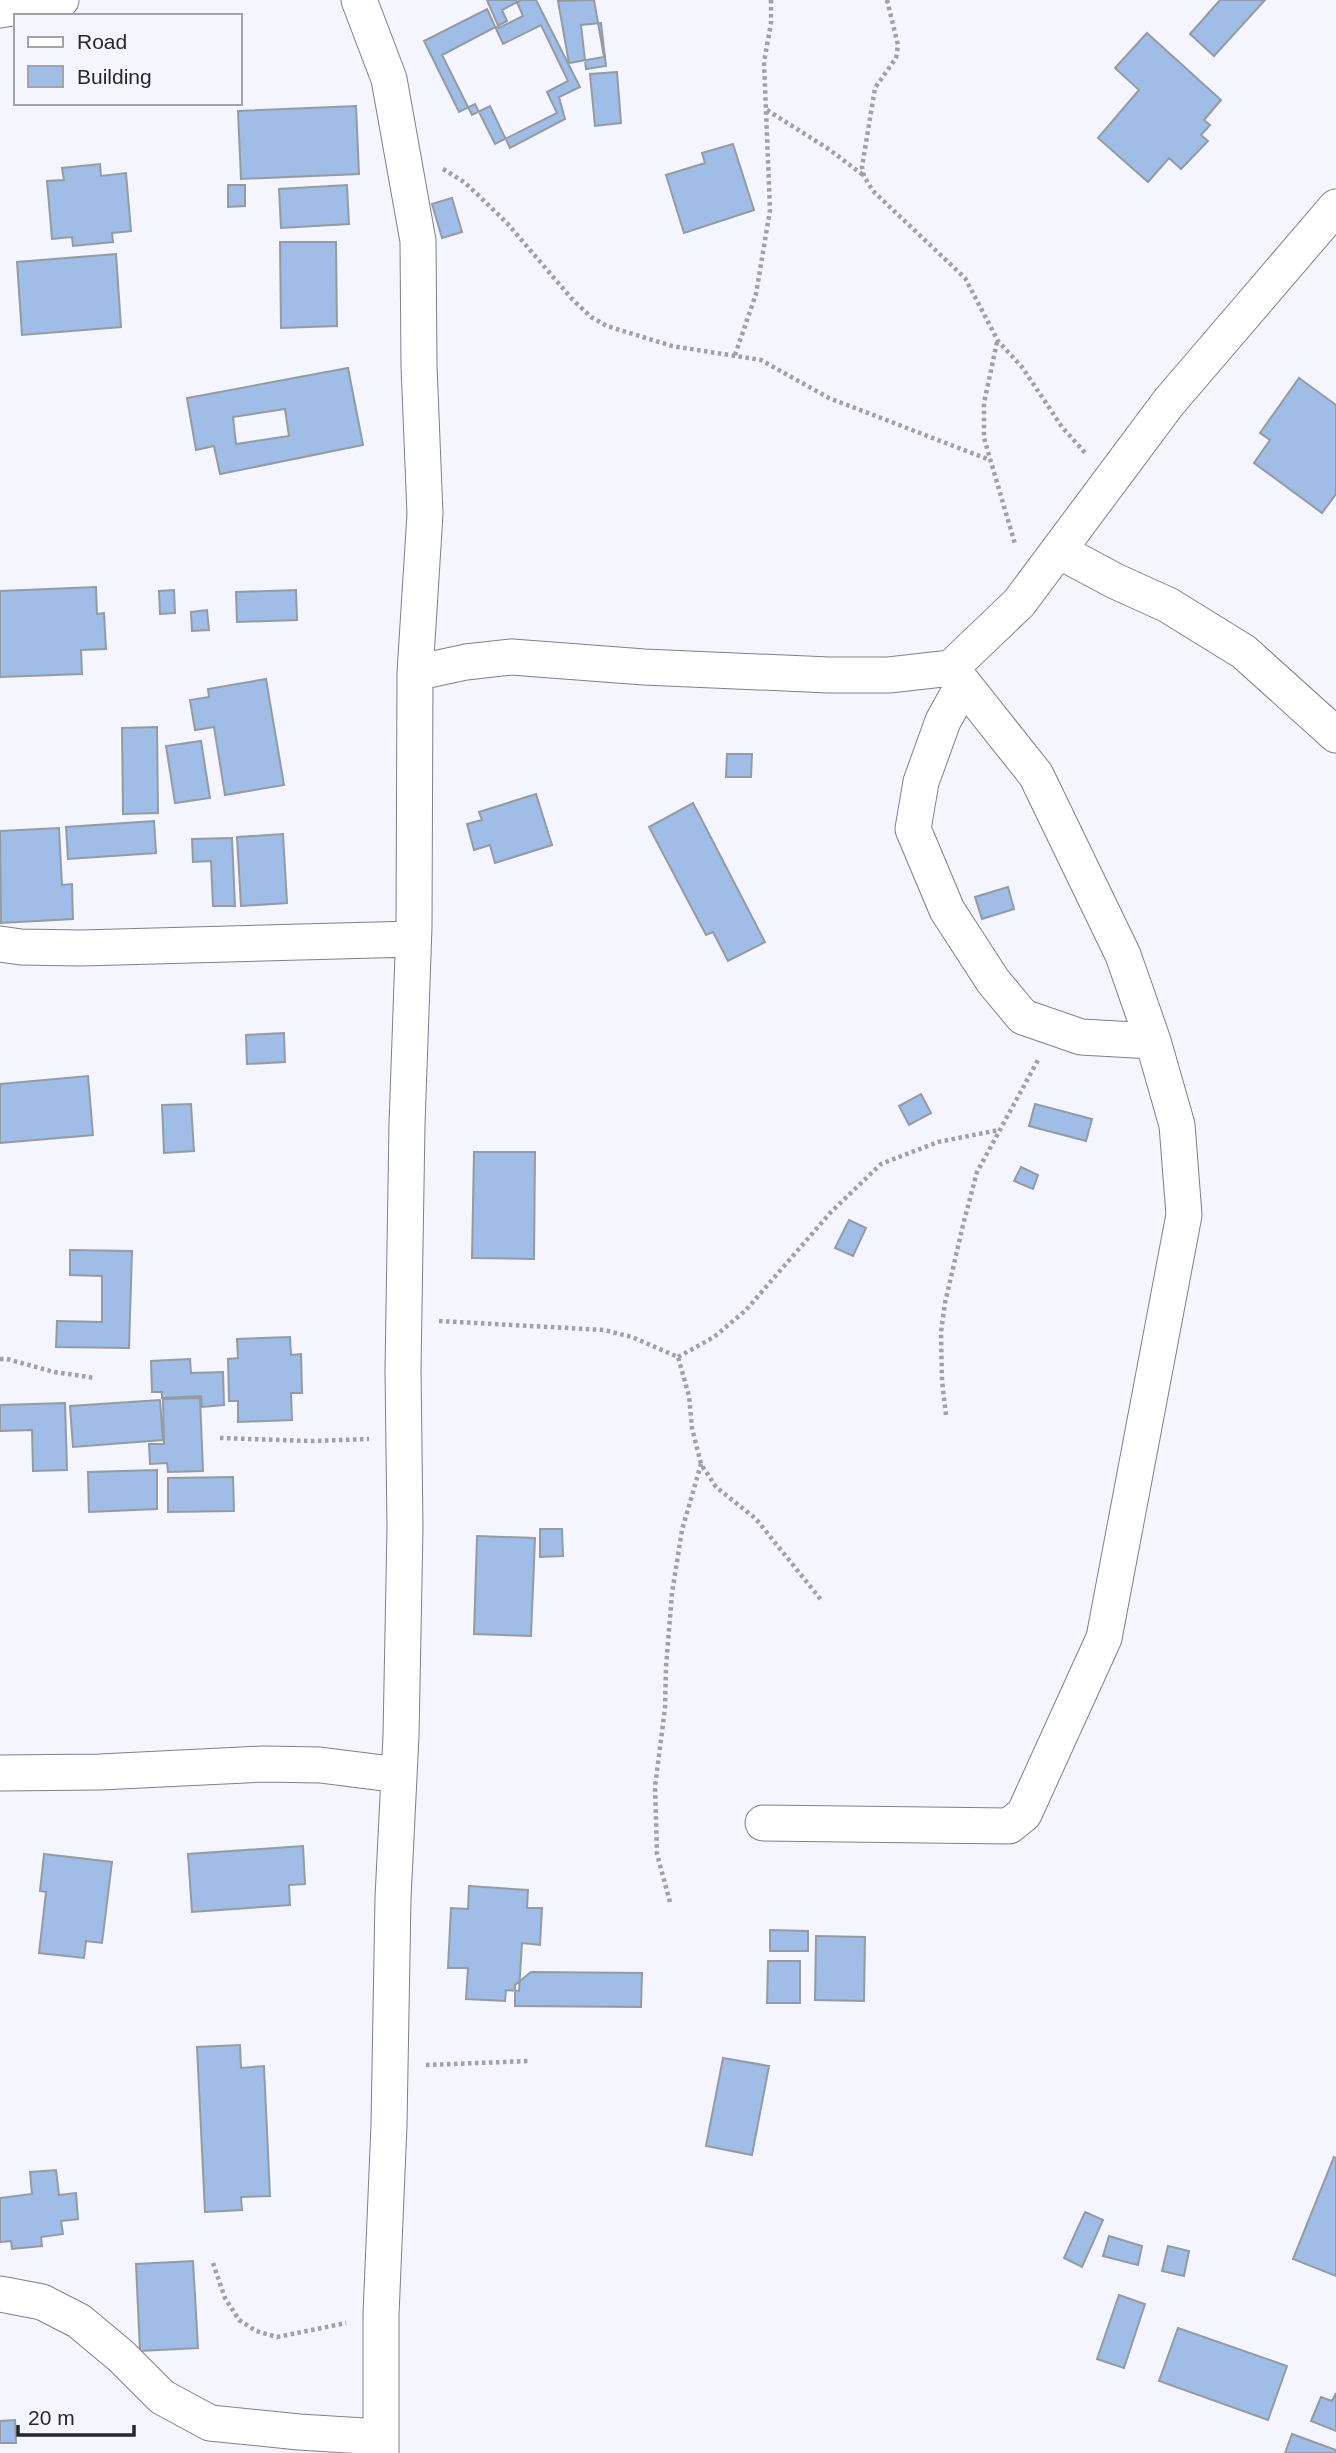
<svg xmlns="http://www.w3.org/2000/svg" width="1336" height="2453" viewBox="0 0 1336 2453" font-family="Helvetica,sans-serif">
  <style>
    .building { fill: #9fbde7; stroke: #949ba3; stroke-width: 2; fill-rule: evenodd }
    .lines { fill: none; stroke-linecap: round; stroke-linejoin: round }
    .minor-casing { stroke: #7e808a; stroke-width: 37 }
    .path { stroke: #a0a1a8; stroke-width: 4.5; stroke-dasharray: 3.5 3.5; stroke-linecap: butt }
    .minor { stroke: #fff; stroke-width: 35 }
  </style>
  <rect width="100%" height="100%" fill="#f4f5fe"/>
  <path class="building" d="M487 0H516L523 16 499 28Z
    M521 0H536L580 87 559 97 565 119 510 148 490 106 472 115 442 55 507 21 502 10Z
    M594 0 604 57 569 63 558 1Z
    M1220 0H1265L1214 56 1190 34Z
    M487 9 503 44 541 25 568 81 547 92 557 113 495 144 475 104 459 112 424 41Z
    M601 23 606 66 586 69 581 25Z
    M1147 33 1221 100 1204 120 1210 125 1201 135 1208 141 1181 169 1169 158 1148 182 1098 138 1139 90 1115 68Z
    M617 72 621 123 595 126 590 74Z
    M356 106 359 174 241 179 238 111Z
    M733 144 754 210 684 233 666 175 705 163 702 153Z
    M100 164 101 176 126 173 131 231 112 233 113 242 73 246 72 237 52 239 47 181 64 180 62 168Z
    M228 185H245V206L228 207Z
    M347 185 349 224 281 228 279 189Z
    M452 198 462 232 442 238 432 204Z
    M280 242H336L337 326 281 328Z
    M116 254 121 327 22 335 17 262Z
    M348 368 363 445 220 474 214 446 196 450 187 398ZM285 409 289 436 236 444 233 417Z
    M1299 378 1336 405V494L1322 513 1254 463 1270 440 1260 433Z
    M96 587 97 614 104 613 106 649 81 650 82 674 0 677V591Z
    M174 590 175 613 160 614 159 591Z
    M296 590 297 620 237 622 236 592Z
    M207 610 209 630 192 631 191 612Z
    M266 679 284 785 225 795 214 727 195 730 190 700 209 697 208 689Z
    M157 727 158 813 123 814 122 728Z
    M201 741 210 798 175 803 166 746Z
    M727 754H752L751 777H726Z
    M536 794 552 845 495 863 490 845 474 850 467 824 482 820 479 812Z
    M693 803 765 942 728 961 713 932 706 935 649 827Z
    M154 821 156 853 68 859 66 827Z
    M59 828 62 885 72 884 73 919 1 923 0 831Z
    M283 834 287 903 241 906 237 837Z
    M232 838 235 906H213L211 861 193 862 192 839Z
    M1008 887 1014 909 982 919 975 897Z
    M284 1033 285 1062 247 1064 246 1035Z
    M88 1076 93 1135 0 1143V1084Z
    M921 1094 931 1113 909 1125 899 1106Z
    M191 1104 194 1151 164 1153 162 1105Z
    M1035 1104 1092 1119 1086 1141 1029 1126Z
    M474 1152H535L534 1259 472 1258Z
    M1021 1167 1038 1175 1033 1189 1014 1181Z
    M849 1220 866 1228 853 1256 835 1248Z
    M70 1250 132 1251 129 1348 56 1347 57 1321 102 1322V1276L70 1275Z
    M290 1337 291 1355 301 1354 302 1393H291L292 1420 238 1422V1401H229L228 1359 238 1358 237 1339Z
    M190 1359 191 1373 223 1372 224 1405 202 1407 201 1396 162 1398V1392H152L151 1361Z
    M200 1398 203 1471 168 1472 167 1463 150 1464 149 1444H164L163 1399Z
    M160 1400 163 1440 73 1447 70 1406Z
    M65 1403 67 1470 33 1471 32 1430 0 1431V1405Z
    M157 1470V1509L89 1512 88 1472Z
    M233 1477 234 1511 168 1512V1478Z
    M540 1529H562L563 1556 540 1557Z
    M477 1536 535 1538 531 1636 474 1634Z
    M303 1846 305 1884 289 1885 290 1905 192 1912 188 1854Z
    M44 1854 112 1862 102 1943 86 1941 84 1958 39 1953 46 1892 40 1891Z
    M469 1886 528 1890 527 1908H542L540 1945 522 1943 519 1991 506 1990 505 2001 466 1999 468 1968H448L451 1908 468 1909Z
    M770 1930 808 1931V1951H770Z
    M816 1936 865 1937 864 2001 815 2000Z
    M768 1961H800V2003H767Z
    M531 1972 642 1973 641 2007 515 2006V1985Z
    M240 2045 241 2068 264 2066 270 2196 241 2197 242 2210 205 2212 197 2047Z
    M723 2058 769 2066 752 2155 706 2146Z
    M1334 2157 1336 2158V2276L1293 2259Z
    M56 2170 59 2195 76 2193 78 2219 61 2221 63 2234 41 2237 42 2246 12 2249 11 2241 0 2242V2198L32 2194 30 2172Z
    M1085 2212 1103 2220 1082 2267 1064 2258Z
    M1109 2236 1142 2246 1138 2265 1103 2256Z
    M1168 2246 1189 2251 1184 2276 1162 2271Z
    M193 2261 198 2348 140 2351 136 2264Z
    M1119 2295 1145 2304 1124 2368 1097 2359Z
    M1178 2328 1287 2366 1268 2420 1159 2381Z
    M1336 2393V2431L1311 2421 1321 2397 1332 2401Z
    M15 2420 16 2443H0V2421Z
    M1292 2434 1336 2450V2453H1285Z"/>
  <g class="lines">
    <defs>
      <path id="minor" d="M359 0 389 79 418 241 419 366 425 514 415 673 414 927 407 1124 403 1370 405 1528 401 1736 393 1898 389 2125 381 2315V2453
        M0 10 61 0
        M1059 551 1115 581 1168 605 1244 652 1336 735
        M415 673 466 662 512 657 644 667 829 675H889L951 668 1019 603 1169 402 1336 207
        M963 685 943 721 921 782 913 829 947 910 993 981 1023 1017 1081 1037 1153 1041
        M0 944 21 947 81 948 413 939
        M0 1773 100 1772 264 1764 320 1765 399 1775
        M763 1823 1009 1826 1024 1814 1104 1638 1184 1215 1177 1125 1153 1041 1123 955 1036 775 951 668
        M0 2294 42 2302 79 2321 121 2356 162 2397 210 2423 299 2432 380 2437"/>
    </defs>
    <use href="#minor" class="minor-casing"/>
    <path class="path" d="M887 0 898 45 896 58 875 88 862 167 864 176 873 191 965 278 998 341 1022 367 1062 427 1086 454
      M767 110 830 150 863 175
      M443 169 464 182 476 193 507 223 572 299 591 317 607 326 672 346 761 360 829 398 990 460
      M997 342 984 403V438L1015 544
      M735 355 756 294 770 210 764 62 771 23V0
      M439 1321 604 1330 632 1337 678 1357 689 1396 692 1428 701 1464 716 1487 756 1519 822 1601
      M678 1357 714 1337 746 1310 831 1212 881 1164 938 1142 999 1130
      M0 1359H7L54 1372 95 1378
      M946 1415 942 1381 941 1332 945 1303 963 1225 977 1172 1038 1060
      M220 1438 311 1441 369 1439
      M670 1902 657 1854 655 1787 665 1708 666 1667 672 1593 682 1530 701 1464
      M426 2065 529 2061
      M213 2263 225 2298 239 2320 256 2331 277 2337 346 2323"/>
    <use href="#minor" class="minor"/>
  </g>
  <rect x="14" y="14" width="228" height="91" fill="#f4f5fe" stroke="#a2a3aa" stroke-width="2"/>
  <rect x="28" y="37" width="35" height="10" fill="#ffffff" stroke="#a2a3aa" stroke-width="2"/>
  <text x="77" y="49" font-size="21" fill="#26272b">Road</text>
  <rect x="28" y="66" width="35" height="21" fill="#9fbde7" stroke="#a2a3aa" stroke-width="2"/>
  <text x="77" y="84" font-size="21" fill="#26272b">Building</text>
  <path d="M18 2425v10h116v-10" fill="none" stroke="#26272b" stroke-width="3.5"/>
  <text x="28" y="2425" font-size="21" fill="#26272b" stroke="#f4f5fe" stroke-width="5" paint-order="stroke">20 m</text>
</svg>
